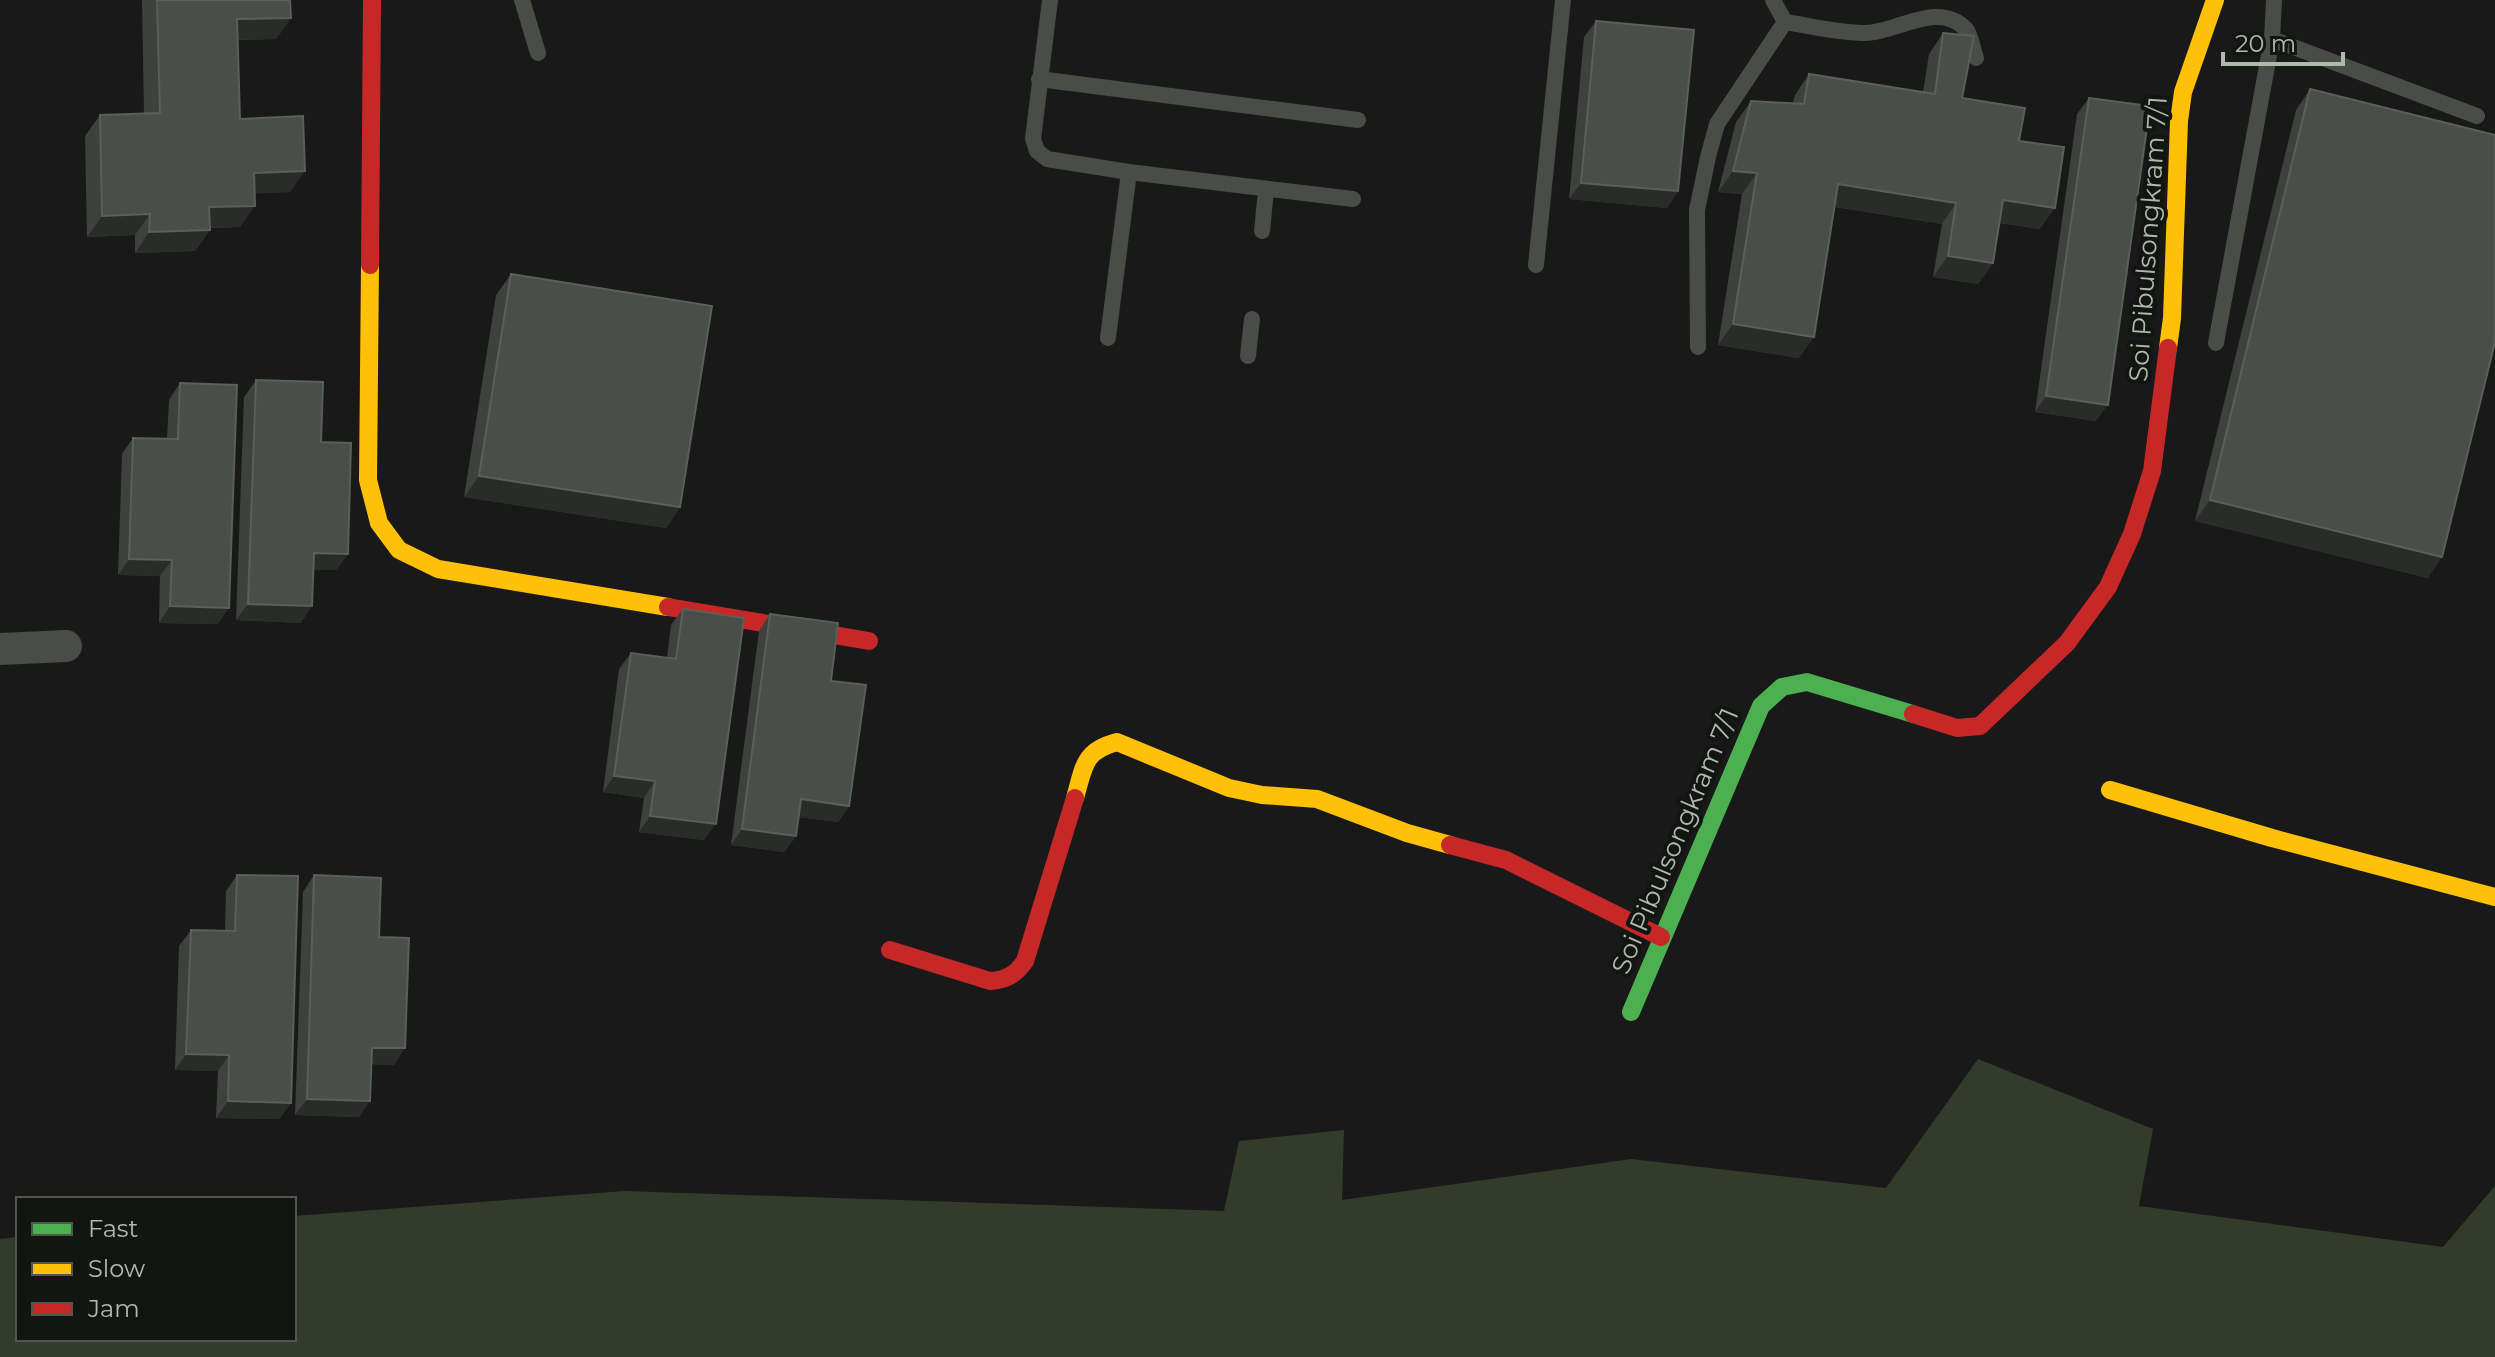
<svg xmlns="http://www.w3.org/2000/svg" width="2495" height="1357" viewBox="0 0 2495 1357" font-family="Montserrat,sans-serif">
  <style>
    .water { fill: #333c2b }
    .lines { fill: none; stroke-linecap: round; stroke-linejoin: round }
    .lane { stroke: #494c47; stroke-width: 16 }
    .street { stroke: #494c47; stroke-width: 32 }
    .fast { stroke: #4caf50; stroke-width: 18 }
    .slow { stroke: #ffc107; stroke-width: 18 }
    .jam { stroke: #c62828; stroke-width: 18 }
    .wall { fill: #3e413e }
    .shaded-wall { fill: #2a2c2a }
    .building { fill: #4a4e4a; stroke: #5a5f59; stroke-width: 2 }
    .labels { text-anchor: middle; dominant-baseline: central; stroke-width: 8; stroke-linejoin: round; paint-order: stroke }
    .street-label { font-size: 26px; fill: #aebbaa; stroke: #131513 }
  </style>
  <rect width="100%" height="100%" fill="#191919"/>
  <path class="water" d="M1978 1059 2153 1129 2139 1206 2443 1247 2495 1186V1357H0V1239L18 1237V1339H294V1216L625 1191 1224 1211 1239 1141 1344 1130 1342 1200 1631 1159 1886 1188Z"/>
  <g class="lines">
    <path class="lane" d="M522 0 538 53
      M1050 0 1033 139 1037 151 1047 159 1129 172 1353 199
      M1773 0 1785 22C1811 26 1839 33 1866 33 1898 32 1938 0 1966 29 1971 35 1973 50 1976 58
      M2274 0 2272 39 2477 116
      M1039 79 1358 120
      M1262 231 1266 190
      M1536 265 1563 0
      M1108 338 1129 172
      M2216 343 2272 39
      M1698 347 1697 210 1708 157 1717 124 1785 22
      M1248 356 1252 319"/>
    <path class="street" d="M0 649 66 646"/>
    <path class="fast" d="M1631 1012 1761 706 1782 687 1807 682 1913 714"/>
    <path class="slow" d="M370 265 368 480 379 523 399 550 438 569 668 607
      M2168 348 2172 318 2179 121 2183 92 2215 0
      M2110 790 2272 838 2495 897
      M1075 798C1084 767 1083 751 1117 742L1229 788 1262 795 1317 799 1407 833 1450 845"/>
    <path class="jam" d="M370 265 372 0
      M668 607 869 641
      M1913 714 1957 728 1980 726 2067 643 2108 587 2132 534 2152 471 2168 348
      M1450 845 1506 860 1661 937
      M890 950 990 981C1007 980 1016 974 1025 961L1075 798"/>
  </g>
  <path class="wall" d="M142 0H290L291 18 276 39 238 40 240 119 290 192 254 193 240 227 210 228V230L195 251 135 253V235L87 237 85 136 100 115 144 113Z
    M1596 21 1678 191 1667 208 1569 199 1584 37Z
    M1943 33 1962 98 2019 141 2040 229 1999 223 1993 263 1978 284 1933 277 1942 224 1835 207 1799 358 1718 345 1742 194 1718 192 1736 122 1751 101 1793 103 1795 95 1809 74 1923 92 1929 54Z
    M2310 89 2428 578 2195 521 2296 110Z
    M2089 98 2096 421 2035 412 2077 114Z
    M511 274 680 507 666 528 464 497 496 295Z
    M256 380 321 442 348 554 336 570H314L301 623 236 620 244 397Z
    M180 383 218 624 159 623 160 576 118 575 122 454 133 438 167 439 169 400Z
    M683 609 704 840 639 832 644 798 603 792 619 669 631 653 667 658 671 625Z
    M770 614 831 681 849 806 838 822 798 817 796 836 784 852 731 845 759 631Z
    M237 875 291 1103 279 1119 216 1118 218 1071 175 1070 179 946 191 930H225L226 891Z
    M314 875 379 937 394 1065 372 1064 359 1117 295 1115 303 892Z"/>
  <path class="shaded-wall" d="M291 18 276 39 222 40 237 19Z
    M305 171 290 192 239 194 254 173Z
    M1733 171 1757 173 1742 194 1718 192Z
    M1581 183 1678 191 1667 208 1569 199Z
    M1838 184 1956 203 1942 224 1824 205Z
    M2003 200 2055 208 2040 229 1988 221Z
    M255 206 240 227 194 228 209 207Z
    M150 214 135 235 87 237 102 216Z
    M210 230 195 251 135 253 149 232Z
    M1948 256 1993 263 1978 284 1933 277Z
    M1733 324 1814 337 1799 358 1718 345Z
    M2046 396 2108 405 2096 421 2035 412Z
    M479 476 680 507 666 528 464 497Z
    M2210 500 2442 557 2428 578 2195 521Z
    M314 553 348 554 336 570H303Z
    M129 559 172 560 160 576 118 575Z
    M248 604 312 606 301 623 236 620Z
    M170 606 229 608 218 624 159 623Z
    M614 776 655 781 644 798 603 792Z
    M801 799 849 806 838 822 789 816Z
    M650 816 716 824 704 840 639 832Z
    M742 829 796 836 784 852 731 845Z
    M372 1048H405L394 1065 361 1064Z
    M186 1054 229 1055 218 1071 175 1070Z
    M307 1099 370 1101 359 1117 295 1115Z
    M228 1101 291 1103 279 1119 216 1118Z"/>
  <path class="building" d="M157 0H290L291 18 237 19 240 119 303 116 305 171 254 173 255 206 209 207 210 230 149 232 150 214 102 216 100 115 160 113Z
    M1596 21 1694 30 1678 191 1581 183Z
    M1943 33 1974 36 1962 98 2025 108 2019 141 2064 147 2055 208 2003 200 1993 263 1948 256 1956 203 1838 184 1814 337 1733 324 1757 173 1733 171 1751 101 1804 104 1809 74 1935 94Z
    M2310 89 2495 135V342L2442 557 2210 500Z
    M2089 98 2150 106 2108 405 2046 396Z
    M511 274 712 306 680 507 479 476Z
    M256 380 323 382 321 442 351 443 348 554 314 553 312 606 248 604Z
    M180 383 237 385 229 608 170 606 172 560 129 559 133 438 178 439Z
    M683 609 744 618 716 824 650 816 655 781 614 776 631 653 676 659Z
    M770 614 838 623 831 681 866 685 849 806 801 799 796 836 742 829Z
    M237 875 298 876 291 1103 228 1101 229 1055 186 1054 191 930 235 931Z
    M314 875 381 878 379 937 409 938 405 1048H372L370 1101 307 1099Z"/>
  <g class="labels">
    <g class="street-label">
      <text transform="translate(2148 239) rotate(-86)">Soi Pibulsongkram 7/1</text>
      <text transform="translate(1675 841) rotate(-67)">Soi Pibulsongkram 7/1</text>
    </g>
  </g>
  <rect x="16" y="1197" width="280" height="144" fill="#131513" stroke="#51574f" stroke-width="2"/>
  <rect x="32" y="1223" width="40" height="12" fill="#4caf50" stroke="#51574f" stroke-width="2"/>
  <text x="88" y="1237" font-size="24" fill="#aebbaa">Fast</text>
  <rect x="32" y="1263" width="40" height="12" fill="#ffc107" stroke="#51574f" stroke-width="2"/>
  <text x="88" y="1277" font-size="24" fill="#aebbaa">Slow</text>
  <rect x="32" y="1303" width="40" height="12" fill="#c62828" stroke="#51574f" stroke-width="2"/>
  <text x="88" y="1317" font-size="24" fill="#aebbaa">Jam</text>
  <path d="M2223 52v12h120v-12" fill="none" stroke="#aebbaa" stroke-width="4"/>
  <text x="2235" y="52" font-size="24" fill="#aebbaa" stroke="#131513" stroke-width="6" paint-order="stroke">20 m</text>
</svg>
